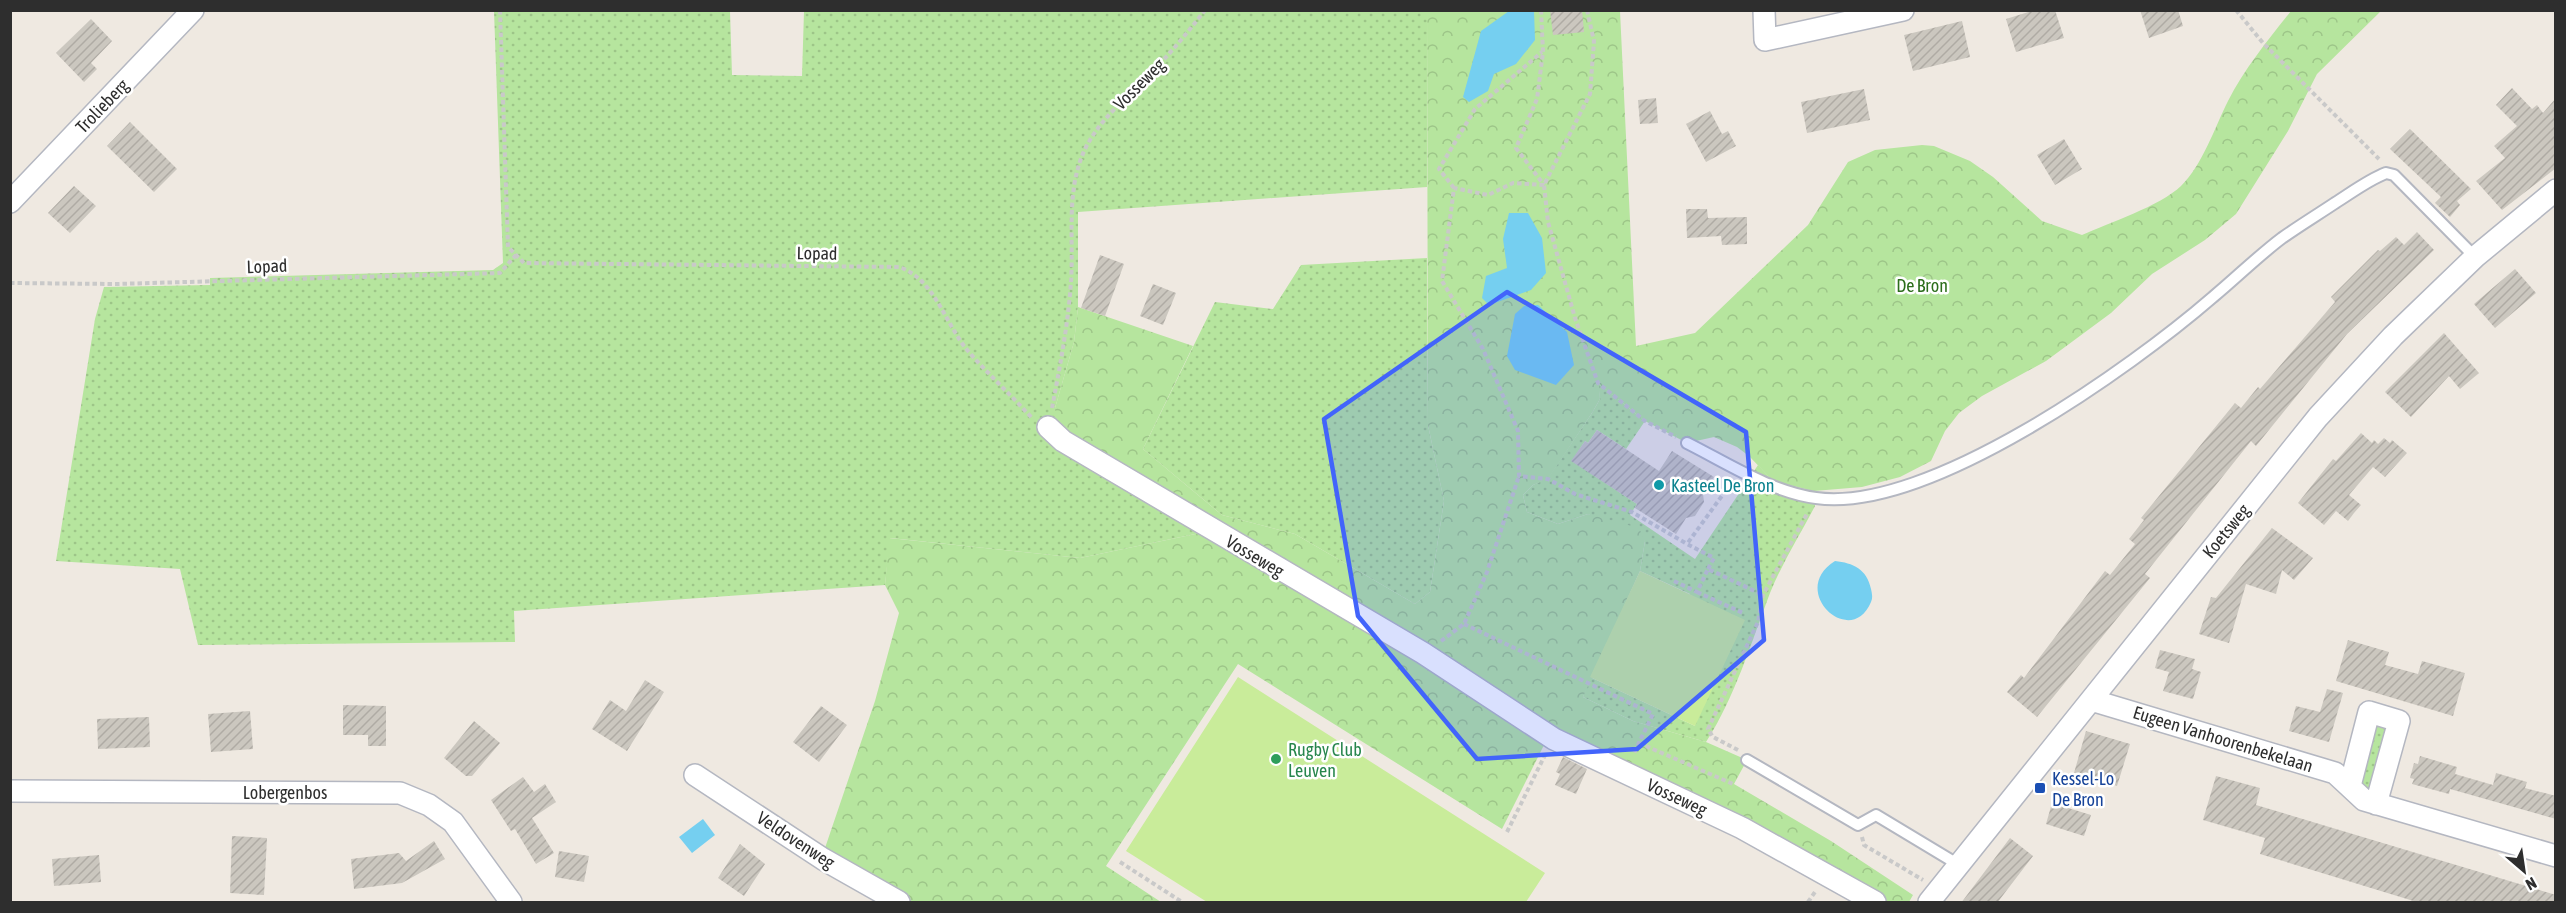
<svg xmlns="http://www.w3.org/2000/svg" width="2566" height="913" viewBox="0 0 2566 913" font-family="'Asap Condensed',sans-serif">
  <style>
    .grass { fill: url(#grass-dots) }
    .forest { fill: url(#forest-crowns) }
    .pitch { fill: #c9ec9a }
    .water { fill: #75cff0 }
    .building { fill: url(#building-hatch) }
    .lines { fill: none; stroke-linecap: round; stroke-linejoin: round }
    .service-casing { stroke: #b4b7c1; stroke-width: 14 }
    .minor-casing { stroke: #b4b7c1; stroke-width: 24 }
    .path { stroke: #c9c9c9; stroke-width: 4; stroke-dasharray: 4.5 3; stroke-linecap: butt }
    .service { stroke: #fff; stroke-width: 10 }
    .minor { stroke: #fff; stroke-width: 21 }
    .marked { fill: #4264fb; fill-opacity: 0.2; stroke: #4264fb; stroke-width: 4.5; stroke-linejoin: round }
    .culture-dot { fill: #0f9aa8; stroke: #fff; stroke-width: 2 }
    .leisure-dot { fill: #2e9e5b; stroke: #fff; stroke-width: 2 }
    .transit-dot { fill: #1a4fb4; stroke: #fff; stroke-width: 2 }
    .labels { text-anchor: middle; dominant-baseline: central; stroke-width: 5; stroke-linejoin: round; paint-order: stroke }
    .street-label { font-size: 18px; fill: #2e2e2e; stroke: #fff }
    .park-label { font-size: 18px; fill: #2c6e1b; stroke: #fff }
    .culture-label { font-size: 18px; fill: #0d838f; stroke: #fff; text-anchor: start }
    .leisure-label { font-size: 18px; fill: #27864d; stroke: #fff; text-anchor: start }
    .transit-label { font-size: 18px; fill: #164399; stroke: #fff; text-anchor: start }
  </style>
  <defs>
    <pattern id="grass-dots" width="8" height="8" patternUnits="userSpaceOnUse" patternTransform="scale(1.5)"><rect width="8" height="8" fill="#b6e59e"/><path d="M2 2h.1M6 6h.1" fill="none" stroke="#9dc588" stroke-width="1.8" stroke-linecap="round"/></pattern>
    <pattern id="forest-crowns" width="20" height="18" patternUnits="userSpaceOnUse" patternTransform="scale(1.5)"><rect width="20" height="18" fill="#b6e59e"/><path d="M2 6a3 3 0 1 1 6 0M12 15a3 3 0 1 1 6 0" fill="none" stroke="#9dc588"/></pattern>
    <pattern id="building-hatch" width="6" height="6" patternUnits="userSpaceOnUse" patternTransform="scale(1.5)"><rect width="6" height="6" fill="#cbc7bf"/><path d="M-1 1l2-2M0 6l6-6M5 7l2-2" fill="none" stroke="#afaba4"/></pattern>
  </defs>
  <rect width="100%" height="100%" fill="#efe9e1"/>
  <path class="grass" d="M494 11H730L732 75 802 76 804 11H1427V187L1078 212V307L1074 342 1055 408 1205 532 1080 558 890 538 885 585 514 611 515 642 198 645 180 569 56 561 95 319 104 287 210 285V278L493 270 503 263Z
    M1427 258 1428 425 1444 501 1430 592 1415 604 1295 534 1222 515 1143 449 1215 302 1273 309 1301 265Z
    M1598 383 1645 421 1626 449 1597 430 1588 443 1585 441 1572 461 1637 504 1630 515 1695 559 1758 465 1773 481 1814 491 1815 506C1800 535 1782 563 1770 593 1751 643 1735 697 1706 742L1633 721 1583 697 1590 677 1695 726 1690 594 1640 571 1645 541 1588 514 1558 524 1527 512 1523 495 1533 485 1548 478 1592 413 1600 399Z
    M2369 712 2399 721 2376 804 2350 786Z"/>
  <path class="forest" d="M1427 11H1620L1636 346 1695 333 1808 225 1848 162 1875 150 1922 145 1934 146 1970 161 1993 177 2042 221 2082 235C2109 223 2160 206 2181 186 2203 164 2214 129 2228 101 2245 68 2268 40 2291 11H2381L2317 74 2288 131 2236 214 2205 240 2152 274 2111 313 2046 361 1982 396 1959 413 1945 431 1931 461 1900 477 1862 487 1814 491 1773 481 1749 456 1737 447 1714 437 1687 443 1645 421 1599 384 1600 399 1592 413 1548 479 1533 485 1523 495 1527 512 1558 524 1588 514 1639 528 1645 541 1640 571 1583 697 1633 721 1706 742 1747 760 1734 784 1831 841 1913 895 1909 902H1889L1739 821 1551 731 1502 829 1238 664 1106 866 1161 902H912L825 848 875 701 899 613 885 585 889 538 1080 558 1205 532 1068 437 1056 422 1055 408 1074 342 1078 307 1193 346 1143 449 1222 515 1295 534 1415 604 1430 592 1444 501 1428 425Z"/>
  <path class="pitch" d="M1640 571 1745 620 1695 726 1590 677Z
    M1238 677 1545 873 1526 902H1207L1126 851Z"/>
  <path class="water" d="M1509 11H1534L1535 40 1516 64 1494 74 1488 91 1469 102 1463 97 1481 31Z
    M1509 213H1528L1542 238 1546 273 1531 290 1489 305 1482 298 1486 276 1507 268 1503 239Z
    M1538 305 1567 332 1574 365 1556 385 1515 370 1507 356 1515 314 1524 306Z
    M1835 561C1853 563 1867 569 1871 589 1872 594 1873 598 1871 602 1851 650 1787 591 1835 561Z
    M703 819 715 835 692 853 679 837Z"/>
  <path class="building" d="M1550 10H1582L1584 32 1553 35Z
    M2035 10H2055L2064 38 2016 52 2006 19Z
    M2140 10H2178L2183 26 2149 38Z
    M91 19 112 41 91 63 97 69 84 82 56 53Z
    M1962 21 1970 57 1913 71 1904 35Z
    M2512 88 2532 109 2537 105 2543 113 2556 98V168L2502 210 2476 181 2505 158 2494 146 2517 126 2496 105Z
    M1864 89 1870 120 1807 133 1801 102Z
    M1656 98 1658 123 1640 124 1638 100Z
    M1710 111 1722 134 1728 131 1736 146 1706 162 1686 124Z
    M130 122 177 169 154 192 107 146Z
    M2410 129 2471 189 2457 201 2460 205 2450 217 2435 203 2441 197 2390 149Z
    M2064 139 2082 169 2055 185 2037 155Z
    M74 186 96 206 70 233 48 213Z
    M1686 209H1707L1708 218 1747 217V244L1722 245 1721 236 1687 238Z
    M2417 232 2434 250 2347 334 2256 446 2251 441 2145 574 2150 578 2037 717 2007 692 2021 675 2024 678 2105 571 2110 575 2135 544 2129 539 2144 520 2141 518 2235 403 2241 408 2258 387 2260 389 2335 302 2331 297 2378 250 2380 251 2396 237 2404 245Z
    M1100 255 1124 264 1105 316 1081 308Z
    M2515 269 2536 293 2495 328 2474 304Z
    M1153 284 1176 293 1163 325 1140 316Z
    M2444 333 2479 373 2460 389 2449 376 2411 417 2385 392Z
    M1597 430 1659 471 1672 451 1714 477 1703 494 1704 502 1695 516 1686 518 1676 534 1635 508 1637 504 1571 461 1585 441 1588 443Z
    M2361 433 2372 443 2374 440 2378 444 2384 438 2390 443 2392 440 2407 453 2385 477 2373 467 2349 495 2361 505 2354 513 2348 521 2336 511 2324 525 2298 503 2333 459 2336 461Z
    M2272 528 2313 558 2294 580 2282 570 2276 594 2246 584 2229 643 2199 634 2211 597 2216 598Z
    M2348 640 2389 652 2385 665 2418 674 2422 661 2465 673 2453 716 2336 681Z
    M2160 650 2195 659 2192 669 2201 672 2193 699 2163 691 2169 672 2155 668Z
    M645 680 664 692 627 751 592 729 610 700 626 711Z
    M2327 689 2343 693 2329 742 2289 731 2296 706 2320 712Z
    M343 705 386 706V746H368V735H343Z
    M821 706 847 725 819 762 793 742Z
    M250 711 253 749 211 752 208 714Z
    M149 717 150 747 98 749 97 719Z
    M474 721 500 743 472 776H466L444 758Z
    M2086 731 2130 744 2117 786 2074 773Z
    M2420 756 2457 767 2455 774 2493 785 2496 773 2527 782 2525 788 2556 796V819L2450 789 2449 794 2412 784 2414 779 2410 778 2414 763 2418 764Z
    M1563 757 1587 769 1576 794 1555 785 1560 774 1556 772Z
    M2216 776 2260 788 2256 805 2556 895V903H2420L2260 854 2265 838 2203 820Z
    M523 777 534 792 545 784 556 802 532 818 554 853 536 864 515 829 511 831 491 800Z
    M2052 803 2091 815 2084 836 2046 824Z
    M232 836 267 838 264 895 230 893Z
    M2010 838 2033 856 1997 903H1961Z
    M434 841 445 859 402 883 354 889 351 859 399 853 406 861Z
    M740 844 765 864 744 896 718 878Z
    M559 851 589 856 584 882 555 877Z
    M99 855 101 882 54 886 52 859Z"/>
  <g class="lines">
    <defs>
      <path id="service" d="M1687 443C1727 463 1771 492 1816 498 1927 514 2131 368 2213 297 2236 278 2258 256 2282 238 2299 226 2317 215 2335 203 2351 193 2368 180 2386 173L2394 175 2475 257
        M1747 760 1858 825 1876 815 1959 865"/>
      <path id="minor" d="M1764 10 1765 40 1903 10
        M10 202 193 10
        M1048 427 1063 441 1423 653 1554 739 1742 828 1875 902
        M2091 700 2335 773 2364 800 2556 856
        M695 775 823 859 899 902
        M2350 786 2369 712 2399 721 2376 804
        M10 791 400 793 429 805 453 822 511 902
        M1929 902 2318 417 2393 336 2475 257 2556 190"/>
    </defs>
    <use href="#service" class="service-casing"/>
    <use href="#minor" class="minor-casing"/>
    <path class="path" d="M500 10 508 247 524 263 899 267C935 279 945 324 968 351 988 374 1011 395 1032 418
      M1541 10 1543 52 1537 99 1516 148 1544 185
      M1587 10 1594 41 1590 94 1544 185 1548 222 1575 318 1598 383 1645 421 1676 437
      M2236 10 2263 43 2379 159
      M1544 185 1513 183 1488 195 1454 188 1442 281 1483 349 1518 431 1519 476 1548 479 1575 494 1632 512 1687 544
      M1454 188 1439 169 1475 109 1542 52
      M10 283 116 284 500 273 516 255
      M1052 408C1060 366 1068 325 1071 282 1074 238 1065 189 1086 147 1100 120 1124 100 1145 79 1167 57 1186 35 1205 10
      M1708 569 1714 558 1687 544 1732 482
      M1674 581 1697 592 1708 569 1763 595
      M1697 592 1743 613
      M1464 624 1653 714 1633 755
      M1441 641 1464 624 1487 572 1519 476
      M1639 743 1733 784
      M1738 750 1713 737 1708 729 1758 622 1763 595 1808 512
      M1507 832 1545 755
      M1862 837 1864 845 1923 880
      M1120 862 1182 902
      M1808 902 1815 892"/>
    <use href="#service" class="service"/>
    <use href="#minor" class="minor"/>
  </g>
  <path class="marked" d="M1507 292 1746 432 1764 640 1637 749 1477 759 1358 616 1324 419Z"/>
  <circle class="culture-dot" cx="1659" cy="485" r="6"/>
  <circle class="leisure-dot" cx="1276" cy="759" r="6"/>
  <rect class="transit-dot" x="2034" y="782" width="12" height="12" rx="3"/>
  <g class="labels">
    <g class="street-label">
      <text transform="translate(1139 84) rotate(-45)">Vosseweg</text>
      <text transform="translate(102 106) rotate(-46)">Trolieberg</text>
      <text transform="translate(817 253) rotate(1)">Lopad</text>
      <text transform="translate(267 266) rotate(-2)">Lopad</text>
      <text transform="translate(2226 531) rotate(-51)">Koetsweg</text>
      <text transform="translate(1255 556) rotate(31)">Vosseweg</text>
      <text transform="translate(2223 739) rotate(17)">Eugeen Vanhoorenbekelaan</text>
      <text x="285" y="792">Lobergenbos</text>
      <text transform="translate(1677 797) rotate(25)">Vosseweg</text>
      <text transform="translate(796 840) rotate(33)">Veldovenweg</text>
    </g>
    <g class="park-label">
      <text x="1922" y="285">De Bron</text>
    </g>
    <g class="culture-label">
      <text x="1671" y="485">Kasteel De Bron</text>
    </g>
    <g class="leisure-label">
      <text x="1288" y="749">Rugby Club<tspan x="1288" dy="21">Leuven</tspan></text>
    </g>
    <g class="transit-label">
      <text x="2052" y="778">Kessel-Lo<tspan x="2052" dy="21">De Bron</tspan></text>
    </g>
  </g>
  <rect width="2566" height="913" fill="none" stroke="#2e2e2e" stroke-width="24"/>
  <g transform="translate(2524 871) rotate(151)" stroke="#ffffff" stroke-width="4.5" paint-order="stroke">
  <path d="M0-4.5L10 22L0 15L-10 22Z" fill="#2e2e2e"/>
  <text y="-9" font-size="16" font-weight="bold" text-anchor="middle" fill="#2e2e2e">N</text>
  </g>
</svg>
